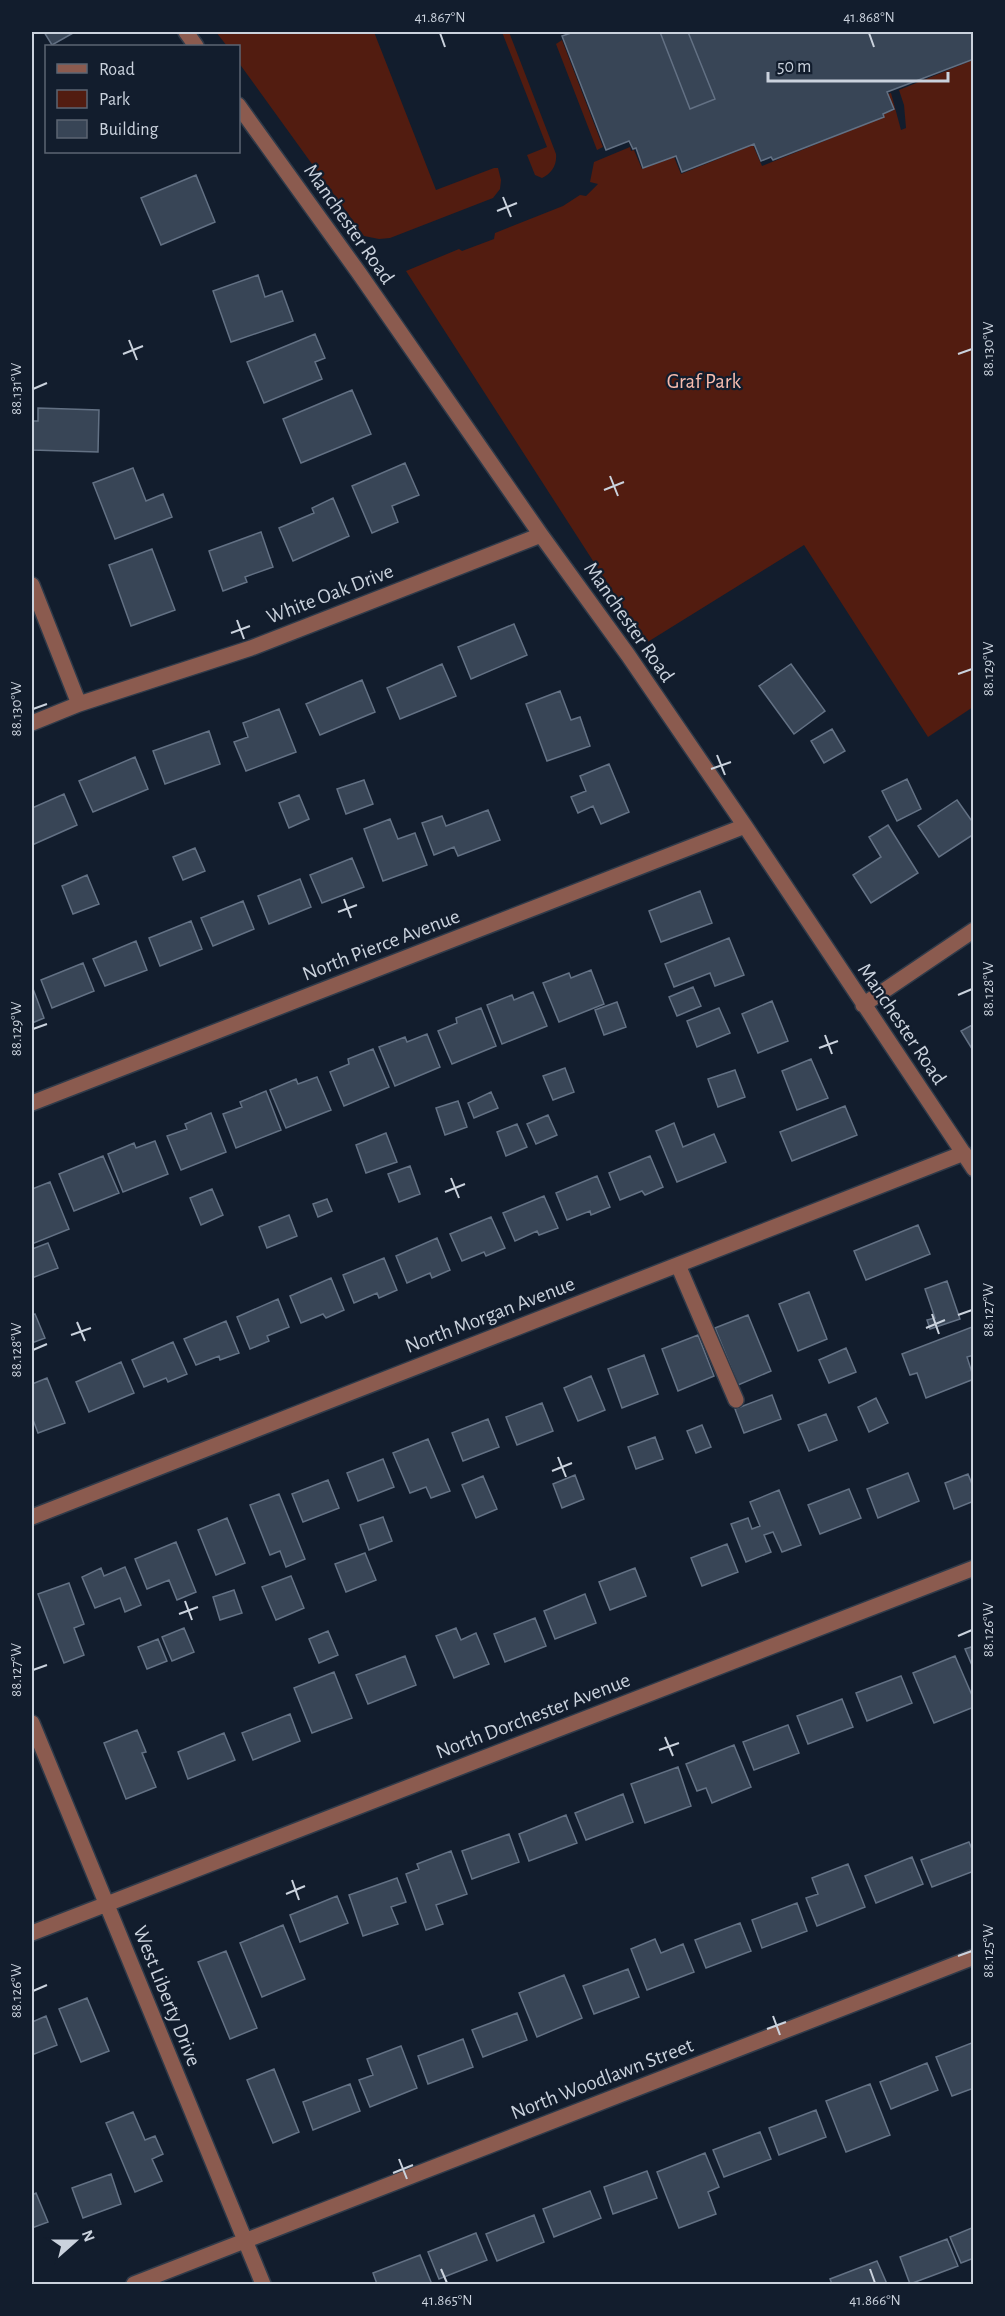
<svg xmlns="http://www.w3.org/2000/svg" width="1005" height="2316" viewBox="0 0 1005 2316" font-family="'Alegreya Sans',sans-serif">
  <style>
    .green { fill: #521c10 }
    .building { fill: #384556; stroke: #637184; stroke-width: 1.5 }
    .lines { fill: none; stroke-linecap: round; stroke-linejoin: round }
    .minor-casing { stroke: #2f3a49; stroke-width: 18 }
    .minor { stroke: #8b5b4f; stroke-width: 15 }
    .ticks { fill: none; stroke: #cad2dd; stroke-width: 2 }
    .labels { text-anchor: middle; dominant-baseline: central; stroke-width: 4.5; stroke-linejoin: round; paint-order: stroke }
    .street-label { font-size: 21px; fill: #cad2dd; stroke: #121d2d }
    .park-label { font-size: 21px; fill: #f6bbad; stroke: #121d2d }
    .neatline { fill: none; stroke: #cad2dd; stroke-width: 2 }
    .ticks-label { font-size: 15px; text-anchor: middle; fill: #cad2dd }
  </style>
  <rect width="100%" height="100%" fill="#121d2d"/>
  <path class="green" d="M216 32H374L436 190 494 168H498L501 180 500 189 493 198 390 238 379 239 364 236 239 63 238 46H227Z
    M502 32H509L556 154C557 165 552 173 542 178L535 175 527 155 547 147Z
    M562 40 603 147 597 150 556 44Z
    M973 60V707L928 737 804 545 646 643 406 271 459 249 462 251 494 239 495 233 563 206 580 195 586 196 598 184 590 182 594 162 630 147 631 151 634 150 642 169 674 157 681 174 753 145 762 166 884 117V114L894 110 888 94 891 93 901 130 906 128 904 105 899 90Z"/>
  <path class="building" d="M44 32H75L52 45Z
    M574 32H660L690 109 715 99 688 32H974V59L887 92 894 109 883 114 884 117 773 160 771 157 761 161 754 144 682 172 676 156 643 168 636 148 633 149 629 141 606 150 562 36Z
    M574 32H974V59L887 92 894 109 883 114 884 117 773 160 771 157 761 161 754 144 682 172 676 156 643 168 636 148 633 149 629 141 606 150 562 36Z
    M196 175 215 222 161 245 141 198Z
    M258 275 265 297 282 291 293 321 231 342 213 291Z
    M315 334 325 358 315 362 322 379 264 403 247 362Z
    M352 390 371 434 301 463 283 419Z
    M38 408 99 410 98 452 32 450V421H38Z
    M405 463 419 495 392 506 398 522 372 533 352 486Z
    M133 468 146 501 163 494 172 517 115 539 93 483Z
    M333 498 349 536 293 561 279 528 314 513 312 508Z
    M261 532 273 567 245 577 247 582 223 591 209 551Z
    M152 549 175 610 131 626 109 565Z
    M514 624 527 655 471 679 458 647Z
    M442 664 456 696 400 719 387 688Z
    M791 664 825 711 794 734 759 686Z
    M362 680 375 712 320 735 306 704Z
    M560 691 571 720 580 717 590 746 547 761 526 704Z
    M279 709 296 752 246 771 234 742 248 737 243 723Z
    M832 729 845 751 824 763 811 741Z
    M209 731 220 764 165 784 153 751Z
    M135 757 148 789 93 812 79 781Z
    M609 764 629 812 601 824 593 806 578 813 571 797 586 791 580 776Z
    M907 779 921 809 897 821 882 791Z
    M364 780 373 804 346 814 337 789Z
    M64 794 77 825 32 845V808Z
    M299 795 309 819 289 828 279 803Z
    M957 800 974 824V834L939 857 918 826Z
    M488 810 500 840 458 856 454 847 434 855 422 823 442 816 446 826Z
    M390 819 398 839 415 833 427 865 383 881 364 829Z
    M888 825 918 873 871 903 853 875 881 857 869 837Z
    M195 848 205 871 183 880 173 857Z
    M352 858 364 887 322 903 310 875Z
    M87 875 99 904 73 914 62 886Z
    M300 879 311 907 269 924 258 896Z
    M700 891 712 923 661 942 649 911Z
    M243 901 254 929 213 946 201 918Z
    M191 921 202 949 160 966 149 938Z
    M729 938 744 975 715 986 710 973 674 987 665 964Z
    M136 941 147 970 105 986 93 959Z
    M83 963 94 991 52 1008 41 980Z
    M591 970 604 1004 559 1022 543 983 569 973 571 978Z
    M32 986 44 1018 32 1023Z
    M693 987 701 1006 677 1016 669 997Z
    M533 992 547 1026 502 1044 487 1005 512 995 514 1000Z
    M772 1001 788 1041 758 1053 742 1014Z
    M617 1002 626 1027 604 1035 595 1010Z
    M481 1008 496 1046 452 1064 438 1031 457 1023 456 1018Z
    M719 1008 730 1033 697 1047 687 1021Z
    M974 1024V1052L961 1031Z
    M427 1034 440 1067 395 1086 379 1047 405 1037 407 1042Z
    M373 1049 389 1087 344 1106 330 1072 349 1064 348 1059Z
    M811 1059 828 1098 797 1110 782 1071Z
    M565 1068 574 1092 553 1100 543 1076Z
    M735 1070 745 1097 718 1107 708 1079Z
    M317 1077 331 1110 286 1128 270 1090 296 1079 298 1084Z
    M266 1091 281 1130 236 1148 223 1114 242 1107 240 1102Z
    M491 1092 498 1108 474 1118 468 1103Z
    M458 1101 467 1127 445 1135 436 1108Z
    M845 1106 857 1135 792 1161 780 1132Z
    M211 1113 226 1152 181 1170 167 1136 187 1129 185 1124Z
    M548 1115 557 1135 536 1144 527 1124Z
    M674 1123 683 1147 714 1134 726 1162 677 1182 656 1131Z
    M517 1124 527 1147 506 1156 497 1132Z
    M386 1133 397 1162 366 1173 356 1145Z
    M155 1141 168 1174 123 1192 108 1154 134 1143 136 1148Z
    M103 1156 119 1193 74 1211 59 1174Z
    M650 1156 663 1187 645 1195 642 1191 620 1200 609 1173Z
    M410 1166 420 1194 399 1202 388 1174Z
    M597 1176 610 1207 591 1215 590 1211 567 1220 556 1193Z
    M50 1182 69 1229 32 1244V1189Z
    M212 1189 223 1215 201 1225 190 1198Z
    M544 1196 558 1228 539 1235 537 1231 515 1241 503 1213Z
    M327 1199 332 1211 318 1217 313 1204Z
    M289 1215 297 1236 267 1248 259 1227Z
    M491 1217 505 1248 486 1256 484 1252 462 1261 450 1234Z
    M918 1225 930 1254 866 1280 854 1251Z
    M437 1238 450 1270 432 1278 430 1273 407 1283 396 1256Z
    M48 1243 58 1268 32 1278V1249Z
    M384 1258 397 1290 379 1298 377 1293 354 1303 343 1275Z
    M331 1278 344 1310 326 1318 323 1314 301 1323 290 1296Z
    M947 1281 960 1319 930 1329 927 1320 935 1318 925 1289Z
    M809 1292 827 1339 798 1351 779 1304Z
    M278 1299 289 1327 267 1336 269 1341 250 1349 237 1317Z
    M35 1314 45 1338 32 1343V1315Z
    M748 1315 771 1371 738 1385 715 1328Z
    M226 1321 239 1353 220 1360 219 1356 196 1365 184 1339Z
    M972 1327 974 1355 967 1357 974 1379 926 1398 917 1373 910 1375 902 1354Z
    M698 1335 714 1376 678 1391 662 1349Z
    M173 1342 187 1374 168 1382 166 1378 144 1387 132 1360Z
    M846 1348 856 1372 829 1383 819 1360Z
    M644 1355 658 1394 622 1408 608 1369Z
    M121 1362 134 1393 89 1412 76 1382Z
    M591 1376 605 1410 578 1421 564 1388Z
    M47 1378 65 1423 38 1433 32 1417V1384Z
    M772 1395 781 1419 744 1433 735 1409Z
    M876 1398 888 1423 869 1432 858 1407Z
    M542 1403 553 1431 517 1445 506 1417Z
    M826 1414 837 1440 809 1451 798 1425Z
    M488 1419 499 1447 463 1461 452 1433Z
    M702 1425 711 1447 696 1453 687 1431Z
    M655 1437 663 1459 636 1469 628 1447Z
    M428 1439 450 1491 431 1498 426 1487 410 1493 393 1453Z
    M383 1459 394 1487 358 1501 347 1473Z
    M908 1473 919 1501 878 1518 867 1489Z
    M968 1474 974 1489V1501L954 1509 945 1483Z
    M575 1475 584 1499 562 1508 553 1484Z
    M483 1476 497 1509 476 1518 462 1485Z
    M328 1480 339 1508 303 1522 292 1494Z
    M849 1489 861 1518 820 1534 808 1505Z
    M779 1490 801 1545 782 1552 773 1532 764 1535 771 1552 746 1562 731 1524 748 1518 752 1529 760 1526 750 1502Z
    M279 1494 305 1559 286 1567 280 1551 270 1555 250 1505Z
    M383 1517 392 1541 369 1550 360 1525Z
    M227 1518 245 1563 216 1575 198 1530Z
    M176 1542 196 1592 177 1600 169 1580 147 1589 135 1559Z
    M727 1544 738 1572 702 1586 691 1558Z
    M365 1553 376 1580 346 1592 335 1564Z
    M125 1567 141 1605 125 1612 120 1598 95 1608 82 1577 101 1568 104 1576Z
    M635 1568 646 1596 610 1610 599 1582Z
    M291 1576 304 1608 276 1620 262 1587Z
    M69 1583 84 1624 74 1628 84 1655 64 1663 38 1594Z
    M234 1590 242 1613 220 1620 213 1597Z
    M585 1594 596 1623 555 1639 544 1611Z
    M535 1618 546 1646 505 1662 494 1634Z
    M184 1628 194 1652 172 1661 162 1637Z
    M456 1628 461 1640 476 1633 489 1664 454 1678 436 1636Z
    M328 1631 338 1655 319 1663 309 1639Z
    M158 1639 167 1661 147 1669 138 1647Z
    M974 1646V1670L965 1649Z
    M405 1656 416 1685 368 1704 356 1675Z
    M955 1656 974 1700V1707L934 1723 913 1673Z
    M334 1672 352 1718 312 1733 294 1688Z
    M901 1676 912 1703 867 1721 856 1693Z
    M842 1699 853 1727 808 1744 797 1716Z
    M290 1714 300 1741 253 1760 242 1733Z
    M788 1725 799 1753 754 1770 743 1742Z
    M137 1730 146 1752 142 1753 156 1787 126 1799 104 1743Z
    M224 1733 235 1760 188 1779 178 1752Z
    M734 1745 751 1787 712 1803 706 1788 697 1791 686 1764Z
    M678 1767 691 1806 645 1823 631 1784Z
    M623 1794 633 1822 586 1840 575 1813Z
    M566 1815 577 1843 529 1861 519 1834Z
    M509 1834 519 1862 472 1879 462 1851Z
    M969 1842 974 1854V1871L932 1887 921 1860Z
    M451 1851 467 1894 436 1905 443 1924 426 1930 406 1874 419 1869 417 1864Z
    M912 1857 923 1884 876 1903 865 1876Z
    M848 1864 865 1907 817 1926 806 1898 818 1894 812 1878Z
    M397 1878 406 1902 391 1907 398 1924 363 1936 349 1895Z
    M337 1896 348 1923 300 1942 290 1915Z
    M797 1903 807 1931 762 1948 752 1920Z
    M740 1923 751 1951 706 1968 695 1940Z
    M283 1925 305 1979 262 1997 240 1943Z
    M655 1939 661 1953 683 1944 694 1972 647 1990 631 1949Z
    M226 1951 257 2028 230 2039 198 1962Z
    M628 1969 639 1997 594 2014 583 1986Z
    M564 1975 582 2018 537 2037 519 1993Z
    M87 1998 109 2051 81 2062 59 2009Z
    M517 2013 527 2040 483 2057 472 2030Z
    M46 2016 57 2045 32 2055V2022Z
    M463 2039 473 2067 428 2084 418 2056Z
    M974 2042V2088L952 2096 936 2057Z
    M401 2046 417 2088 370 2107 359 2080 373 2075 367 2059Z
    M927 2063 938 2090 891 2109 880 2082Z
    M274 2069 299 2132 273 2143 247 2080Z
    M350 2084 360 2111 313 2130 303 2102Z
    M870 2084 890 2135 846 2152 826 2101Z
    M816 2110 826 2137 779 2155 769 2128Z
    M133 2112 145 2140 155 2136 163 2154 152 2159 162 2181 135 2192 106 2123Z
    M760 2132 771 2159 724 2177 713 2150Z
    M705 2153 719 2187 708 2192 716 2214 679 2228 657 2172Z
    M647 2171 657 2198 613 2214 604 2187Z
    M111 2174 121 2204 83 2218 72 2188Z
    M590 2191 601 2218 554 2237 543 2209Z
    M36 2193 48 2222 32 2228V2195Z
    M534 2215 544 2242 497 2261 486 2234Z
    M974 2227V2258L961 2263 950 2237Z
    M476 2233 487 2260 439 2279 428 2252Z
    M947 2239 958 2266 910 2284 900 2257Z
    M420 2255 431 2282 425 2284H377L373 2273Z
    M877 2261 887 2284H832L830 2279Z"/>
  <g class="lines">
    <defs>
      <path id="minor" d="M186 32 196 46
        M238 105 359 273 541 535 628 655 745 826 974 1169
        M32 585 79 704
        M32 723 79 704 251 648 541 535
        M863 1005 974 930
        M32 1103 745 826
        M678 1265 736 1400
        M32 1517 964 1153
        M32 1723 263 2284
        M32 1933 974 1568
        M134 2284 974 1957"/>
    </defs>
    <use href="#minor" class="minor-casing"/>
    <use href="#minor" class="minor"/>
  </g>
  <path class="ticks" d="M440 33 445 47M869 33 874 47M503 197 511 217M497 211 517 203M129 340 137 360M123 354 143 346M958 354 972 349M33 389 47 383M610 476 618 496M604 490 624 482M237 620 244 639M231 633 250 626M958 674 972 669M33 709 47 704M717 755 725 775M711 769 731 762M344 899 351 918M338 912 357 905M958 995 972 989M33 1029 47 1024M825 1035 832 1054M819 1048 838 1041M451 1178 459 1198M445 1192 465 1184M932 1314 939 1334M958 1315 972 1310M77 1322 85 1341M926 1328 945 1320M71 1335 91 1328M33 1350 47 1344M558 1457 566 1477M552 1471 572 1463M185 1601 192 1620M179 1614 198 1607M958 1636 972 1630M33 1670 47 1665M665 1737 673 1756M659 1750 679 1743M292 1880 299 1900M286 1894 305 1886M958 1956 972 1951M33 1991 47 1985M773 2016 780 2035M767 2029 786 2022M399 2159 407 2179M393 2173 413 2165M441 2269 447 2283M870 2269 875 2283"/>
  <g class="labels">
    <g class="street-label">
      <text transform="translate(349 224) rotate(55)">Manchester Road</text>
      <text transform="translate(330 594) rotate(-21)">White Oak Drive</text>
      <text transform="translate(629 622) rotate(55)">Manchester Road</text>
      <text transform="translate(381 945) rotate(-21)">North Pierce Avenue</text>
      <text transform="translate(902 1024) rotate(56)">Manchester Road</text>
      <text transform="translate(490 1315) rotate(-21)">North Morgan Avenue</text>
      <text transform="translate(533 1716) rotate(-21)">North Dorchester Avenue</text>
      <text transform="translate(167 1996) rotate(68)">West Liberty Drive</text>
      <text transform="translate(602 2079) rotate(-21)">North Woodlawn Street</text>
    </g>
    <g class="park-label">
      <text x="704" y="381">Graf Park</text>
    </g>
  </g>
  <rect width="1005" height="2316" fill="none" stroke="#121d2d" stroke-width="66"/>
  <rect x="45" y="45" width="195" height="108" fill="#121d2d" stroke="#5c6573" stroke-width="1.5"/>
  <rect x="57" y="64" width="30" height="9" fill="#8b5b4f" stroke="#5c6573" stroke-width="1.5"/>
  <text x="99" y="75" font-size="18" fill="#cad2dd">Road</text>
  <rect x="57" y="90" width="30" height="18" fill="#521c10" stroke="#5c6573" stroke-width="1.5"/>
  <text x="99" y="105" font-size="18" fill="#cad2dd">Park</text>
  <rect x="57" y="120" width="30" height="18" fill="#384556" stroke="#5c6573" stroke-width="1.5"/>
  <text x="99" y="135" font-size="18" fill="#cad2dd">Building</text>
  <g transform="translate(75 2241) rotate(69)" stroke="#121d2d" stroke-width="4.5" paint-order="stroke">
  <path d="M0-4.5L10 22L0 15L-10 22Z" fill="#cad2dd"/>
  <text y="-9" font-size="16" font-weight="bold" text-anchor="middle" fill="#cad2dd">N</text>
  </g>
  <path d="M768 72v9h180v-9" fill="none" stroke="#cad2dd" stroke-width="3"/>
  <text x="777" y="72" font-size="18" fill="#cad2dd" stroke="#121d2d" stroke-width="4.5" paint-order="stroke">50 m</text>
  <rect x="33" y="33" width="939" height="2250" class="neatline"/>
  <g class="ticks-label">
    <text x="440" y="22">41.867°N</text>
    <text x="869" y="22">41.868°N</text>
    <text transform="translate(988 349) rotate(-90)" y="5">88.130°W</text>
    <text transform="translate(16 389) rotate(-90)" y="5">88.131°W</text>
    <text transform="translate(988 669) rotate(-90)" y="5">88.129°W</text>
    <text transform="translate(16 709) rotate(-90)" y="5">88.130°W</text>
    <text transform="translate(988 989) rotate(-90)" y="5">88.128°W</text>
    <text transform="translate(16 1029) rotate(-90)" y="5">88.129°W</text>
    <text transform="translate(988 1310) rotate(-90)" y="5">88.127°W</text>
    <text transform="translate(16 1350) rotate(-90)" y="5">88.128°W</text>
    <text transform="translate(988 1630) rotate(-90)" y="5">88.126°W</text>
    <text transform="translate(16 1670) rotate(-90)" y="5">88.127°W</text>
    <text transform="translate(988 1951) rotate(-90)" y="5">88.125°W</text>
    <text transform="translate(16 1991) rotate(-90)" y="5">88.126°W</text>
    <text x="447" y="2305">41.865°N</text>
    <text x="875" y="2305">41.866°N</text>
  </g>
</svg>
